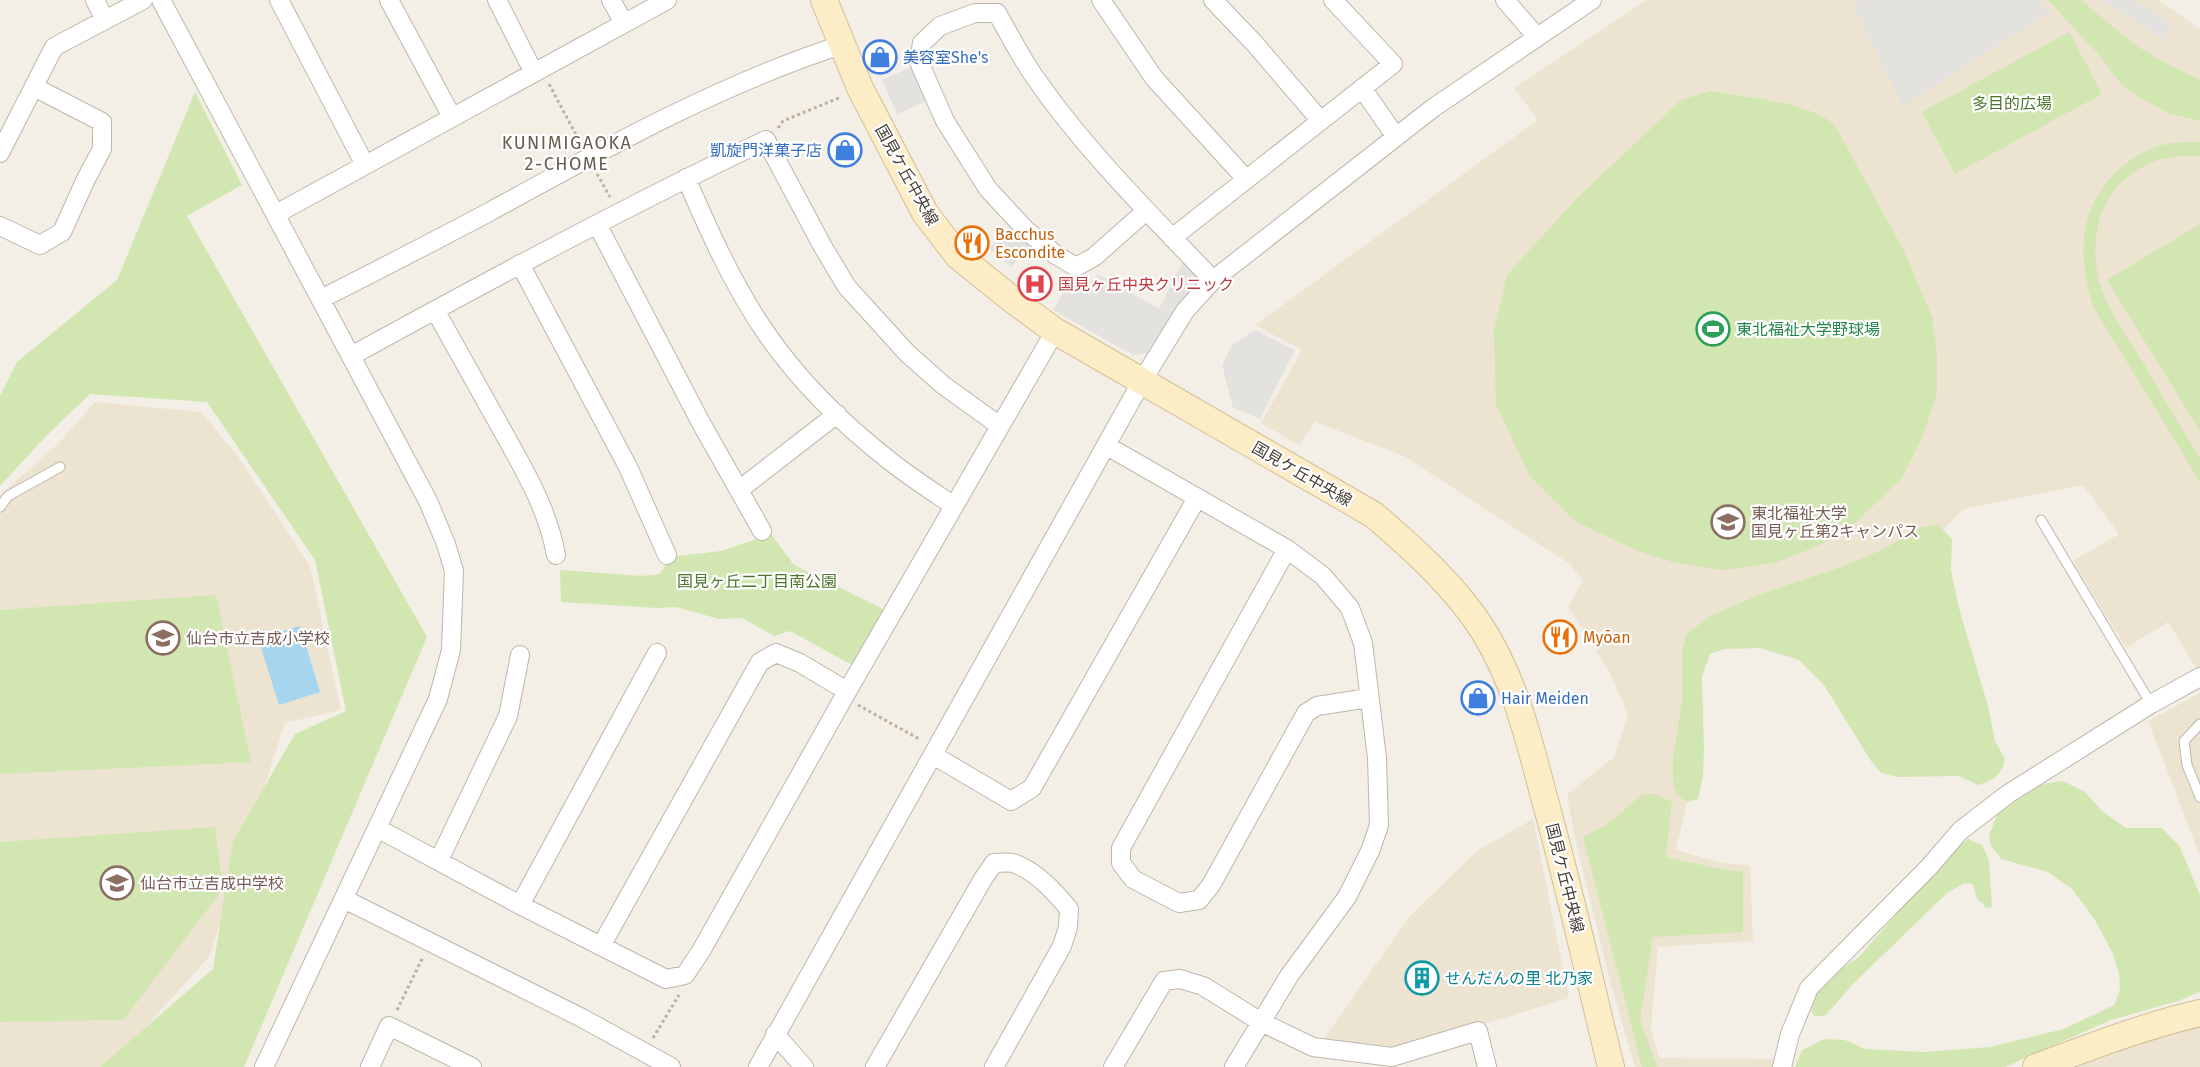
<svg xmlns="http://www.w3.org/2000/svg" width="2200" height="1067" viewBox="0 0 2200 1067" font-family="'Fira Sans','Noto Sans JP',sans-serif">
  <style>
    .education { fill: #ece3d1 }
    .green { fill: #d2e6b1 }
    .parking { fill: #e4e2df }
    .water { fill: #a5d5ef }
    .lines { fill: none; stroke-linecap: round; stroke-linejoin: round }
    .lane-casing { stroke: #beb6aa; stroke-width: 11 }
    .street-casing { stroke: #beb6aa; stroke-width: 20 }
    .secondary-casing { stroke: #d2bf98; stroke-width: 28 }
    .path { stroke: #c0b19b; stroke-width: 3; stroke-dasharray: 3 3; stroke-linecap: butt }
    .lane { stroke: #fff; stroke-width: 9 }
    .street { stroke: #fff; stroke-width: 18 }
    .secondary { stroke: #fdedc7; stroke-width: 26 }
    .labels { text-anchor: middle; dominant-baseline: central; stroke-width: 4.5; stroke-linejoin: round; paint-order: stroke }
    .shop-label { font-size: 16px; fill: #366cbe; stroke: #fff; text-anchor: start }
    .park-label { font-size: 16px; fill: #4c772b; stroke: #fff }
    .street-label { font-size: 16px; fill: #463f36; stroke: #fff }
    .food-label { font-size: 16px; fill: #c56008; stroke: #fff; text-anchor: start }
    .health-label { font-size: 16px; fill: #be3a42; stroke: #fff; text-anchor: start }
    .leisure-label { font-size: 16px; fill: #27864d; stroke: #fff; text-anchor: start }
    .education-label { font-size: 16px; fill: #785e54; stroke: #fff; text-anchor: start }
    .culture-label { font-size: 16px; fill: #0d838f; stroke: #fff; text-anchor: start }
    .neighbourhood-label { font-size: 18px; letter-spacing: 1.5px; fill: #695c4e; stroke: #fff }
  </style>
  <rect width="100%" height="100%" fill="#f3efe7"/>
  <path class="education" d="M1647 0H2158L2200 29V674L2168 622 2126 648 2073 561 2119 534 2083 485 1963 509 1920 554 1688 651 1702 738 1676 850 1722 863 1750 865 1753 941 1658 947 1651 1027 1659 1058 1777 1059 1775 1067H1635L1611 985 1575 838 1567 795 1614 757 1628 714 1609 671 1568 607 1583 581 1570 564 1404 456 1315 422 1299 445 1261 423 1302 350 1255 325 1538 120 1514 88Z
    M95 402 201 412 237 455 310 566 341 710 285 723 209 957 109 1067H0V495L59 443Z
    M2200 693V856L2148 721Z
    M1533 819 1569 998 1405 1048 1324 1039 1409 917 1477 851Z
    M2200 1025V1067H2072L2134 1045Z"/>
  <path class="green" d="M2048 0H2081L2135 45 2167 64 2200 80V121L2170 114 2142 99 2121 84 2099 55Z
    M2069 32 2102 94 1955 174 1922 112Z
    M1711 91C1749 98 1804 101 1834 124L1904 251 1932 317 1937 354V393L1922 438 1902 478 1854 524 1816 547 1774 563 1724 570 1676 563 1637 551 1575 521 1530 476 1496 405 1494 330 1507 275 1576 199 1681 100Z
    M195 92 242 185 187 216 427 637 244 1067H100L213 969 233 841 295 734 346 711 315 560 207 402 90 394 47 435 0 486V396L17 362 117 280Z
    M2200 142V156C2170 154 2143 161 2121 183 2108 196 2100 212 2097 231 2088 288 2116 318 2144 364 2162 396 2181 427 2200 458V482L2094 308C2085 283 2081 256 2085 230 2091 189 2128 152 2167 144 2178 142 2189 142 2200 142Z
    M2200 224V431L2107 280Z
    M1937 524 1952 539 1951 570 1960 612 1988 706 1995 741 2005 759C2002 776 1993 780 1978 785L1959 776 1898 777 1881 773 1871 761 1824 685 1799 660 1760 648 1724 649 1710 654 1702 677 1704 749 1703 777 1698 799 1687 802 1677 795 1673 782V759L1682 701V650L1687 633 1712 615 1761 594 1842 567 1886 548 1918 528Z
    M771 534 794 565 885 610 854 666 790 631 774 636 742 618 719 619 676 607 657 608 561 602 560 570 641 576 660 574 668 561 678 556 721 551Z
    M216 595 251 762 0 774V610Z
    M2063 781 2085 792 2102 811 2126 828H2162L2180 847 2200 895V991L2181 1000 2111 1020 2005 1067H1795L1802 1050 1824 1039 1845 1040 1865 1049 1924 1052 1990 1047 2064 1029 2114 1005 2120 990 2119 974 2113 954 2095 920 2072 889 2048 872 2001 859 1991 846 1989 835 1998 813 2043 784Z
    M1643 794H1655L1672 802 1666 857 1720 869 1743 872V932L1653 937 1640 1020 1657 1067H1642L1583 837 1605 826Z
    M215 827 223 889 123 1020 0 1022V842Z
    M1968 839 1982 845 1989 860 1992 907 1987 908 1977 899 1973 884 1965 883 1947 893 1854 983 1826 1015 1815 1017 1811 1011 1814 998 1832 975 1858 958 1950 853Z"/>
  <path class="parking" d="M1859 0H2038L2050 12 1903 106 1855 11Z
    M2102 0H2135L2173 24 2164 40Z
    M916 65 931 99 897 114 882 80Z
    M1014 221 1035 241 1011 267 989 248Z
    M1183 261 1201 275 1202 283 1154 353 1133 355 1053 310 1075 273 1090 283 1098 274 1159 309Z
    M1256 330 1295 350 1260 419 1233 408 1222 365 1232 345Z"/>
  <path class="water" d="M300 626 320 692 279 705 258 638Z"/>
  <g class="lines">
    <defs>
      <path id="lane" d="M0 507 8 496 60 467
        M2041 520 2151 704
        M2200 724 2184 741 2187 765 2200 797"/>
      <path id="street" d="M95 0 105 20
        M161 0 428 501 446 544 454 571 451 650 438 699 264 1067
        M279 0 365 165
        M389 0 452 117
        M497 0 534 73
        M611 0 624 23
        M1101 0 1154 78 1246 179
        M1213 0 1255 44 1320 120
        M1505 0 1537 37
        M1362 88 1396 137
        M0 153 54 47 143 0
        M686 178C709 231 733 285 766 333 799 381 844 425 890 461 910 477 932 491 954 506
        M1146 211 1094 257 1076 267 1056 255 1026 230 988 189 945 121 919 62 922 43 940 26 975 13H997C1009 34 1020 56 1034 76 1084 149 1152 216 1213 280
        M276 214 667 0
        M597 224 701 423 762 531
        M0 226 40 245 62 232 86 179 102 149V122L34 87
        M1172 238 1393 64 1333 0
        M520 264 628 467 667 555
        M321 299C378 270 435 241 491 211 604 149 718 85 841 45
        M435 310C457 349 479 389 501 428 523 468 548 509 556 555
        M351 356C488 281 625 207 766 140L823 247 847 287 907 353 943 385 1000 426
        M1107 446 1287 549 1323 576 1350 608 1363 643 1377 758 1379 825 1371 849 1347 897 1289 976 1234 1067
        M739 490 837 414
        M1287 549 1121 848V863L1133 879 1179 903 1199 900 1211 885 1306 713 1317 706 1369 698
        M933 755 1011 801 1032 788 1197 498
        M377 828 520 905 666 979 685 975 701 951 844 697 1055 331
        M439 860 508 716 520 655
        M344 899 582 1018 671 1067
        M520 905 657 653
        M601 946 760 662 776 653 800 663 847 691
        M775 1034 804 1067
        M370 1067 389 1026 472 1067
        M758 1067 1142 381 1185 311 1213 280 1433 108 1592 0
        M875 1067 983 879 994 863C1000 863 1008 862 1013 863 1036 871 1054 891 1069 909L1068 927 1062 946 994 1067
        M1113 1067 1164 981 1180 979 1203 986 1261 1022 1313 1047 1392 1057 1478 1031 1487 1067
        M1782 1067 1790 1034 1809 988 1929 867 1960 831 2008 794 2151 704 2200 677"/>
      <path id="secondary" d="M824 0 860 88 925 213 958 256 1014 301 1055 331 1374 515C1412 548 1453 584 1481 627 1514 678 1529 739 1544 797 1569 886 1589 977 1611 1067
        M2036 1067C2090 1047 2144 1026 2200 1013"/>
    </defs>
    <use href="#lane" class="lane-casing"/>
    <use href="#street" class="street-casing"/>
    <use href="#secondary" class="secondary-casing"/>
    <path class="path" d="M549 84 580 142
      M778 128 783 121 841 97
      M597 174 610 197
      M858 705 921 740
      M397 1010 423 957
      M653 1038 679 995"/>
    <use href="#lane" class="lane"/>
    <use href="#street" class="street"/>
    <use href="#secondary" class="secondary"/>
  </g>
  <defs>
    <symbol id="shop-ring" viewBox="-11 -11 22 22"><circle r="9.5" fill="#fff" stroke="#3f7fe0" stroke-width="1.5"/><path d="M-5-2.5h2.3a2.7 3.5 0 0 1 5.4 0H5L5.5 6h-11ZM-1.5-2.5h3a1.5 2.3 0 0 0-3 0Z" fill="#3f7fe0"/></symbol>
    <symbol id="restaurant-ring" viewBox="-11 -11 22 22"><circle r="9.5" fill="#fff" stroke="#e8710a" stroke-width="1.5"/><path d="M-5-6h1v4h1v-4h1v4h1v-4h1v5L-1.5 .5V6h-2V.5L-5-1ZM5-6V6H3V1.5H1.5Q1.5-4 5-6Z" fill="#e8710a"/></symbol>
    <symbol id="hospital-ring" viewBox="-11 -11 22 22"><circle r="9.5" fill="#fff" stroke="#e0444e" stroke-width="1.5"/><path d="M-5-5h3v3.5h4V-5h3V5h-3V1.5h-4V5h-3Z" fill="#e0444e"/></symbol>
    <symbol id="stadium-ring" viewBox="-11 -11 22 22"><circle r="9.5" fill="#fff" stroke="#2e9e5b" stroke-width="1.5"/><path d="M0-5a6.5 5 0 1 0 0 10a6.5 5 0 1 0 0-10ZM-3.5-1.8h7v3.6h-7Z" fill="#2e9e5b"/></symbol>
    <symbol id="university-ring" viewBox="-11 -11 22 22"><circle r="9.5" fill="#fff" stroke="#8d6e63" stroke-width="1.5"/><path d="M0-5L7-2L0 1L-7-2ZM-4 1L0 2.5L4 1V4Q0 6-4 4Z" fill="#8d6e63"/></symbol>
    <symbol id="school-ring" viewBox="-11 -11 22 22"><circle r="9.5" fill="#fff" stroke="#8d6e63" stroke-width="1.5"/><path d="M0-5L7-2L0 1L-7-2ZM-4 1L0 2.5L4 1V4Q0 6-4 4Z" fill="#8d6e63"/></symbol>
    <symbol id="building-ring" viewBox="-11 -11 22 22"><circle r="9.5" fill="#fff" stroke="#0f9aa8" stroke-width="1.5"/><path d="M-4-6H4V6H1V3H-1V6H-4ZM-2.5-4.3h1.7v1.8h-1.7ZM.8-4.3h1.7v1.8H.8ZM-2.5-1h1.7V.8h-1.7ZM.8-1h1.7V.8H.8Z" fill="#0f9aa8"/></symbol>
  </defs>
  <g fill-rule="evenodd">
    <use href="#shop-ring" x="861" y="38" width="38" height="38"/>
    <use href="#shop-ring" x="826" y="131" width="38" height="38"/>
    <use href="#restaurant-ring" x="953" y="224" width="38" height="38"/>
    <use href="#hospital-ring" x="1016" y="265" width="38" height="38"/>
    <use href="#stadium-ring" x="1694" y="310" width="38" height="38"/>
    <use href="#university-ring" x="1709" y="503" width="38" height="38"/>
    <use href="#restaurant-ring" x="1541" y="618" width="38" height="38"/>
    <use href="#school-ring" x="144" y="619" width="38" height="38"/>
    <use href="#shop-ring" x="1459" y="679" width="38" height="38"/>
    <use href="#school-ring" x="98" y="864" width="38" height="38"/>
    <use href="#building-ring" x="1403" y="959" width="38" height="38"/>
  </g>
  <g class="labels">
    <g class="shop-label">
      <text x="903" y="57">美容室She's</text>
      <text x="822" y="150" text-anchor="end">凱旋門洋菓子店</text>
      <text x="1501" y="698">Hair Meiden</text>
    </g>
    <g class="park-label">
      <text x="2012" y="103">多目的広場</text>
      <text x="757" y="581">国見ヶ丘二丁目南公園</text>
    </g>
    <g class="street-label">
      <text transform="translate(907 175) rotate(61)">国見ケ丘中央線</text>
      <text transform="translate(1302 474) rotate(30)">国見ケ丘中央線</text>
      <text transform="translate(1565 878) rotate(76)">国見ケ丘中央線</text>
    </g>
    <g class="food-label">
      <text x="995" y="234">Bacchus<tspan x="995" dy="18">Escondite</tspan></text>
      <text x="1583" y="637">Myōan</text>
    </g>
    <g class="health-label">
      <text x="1058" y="284">国見ヶ丘中央クリニック</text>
    </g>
    <g class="leisure-label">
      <text x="1736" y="329">東北福祉大学野球場</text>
    </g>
    <g class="education-label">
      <text x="1751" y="513">東北福祉大学<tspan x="1751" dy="18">国見ヶ丘第2キャンパス</tspan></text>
      <text x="186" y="638">仙台市立吉成小学校</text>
      <text x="140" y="883">仙台市立吉成中学校</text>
    </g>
    <g class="culture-label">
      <text x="1445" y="978">せんだんの里 北乃家</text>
    </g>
    <g class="neighbourhood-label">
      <text x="567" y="143">KUNIMIGAOKA<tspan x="567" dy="21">2-CHOME</tspan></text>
    </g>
  </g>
</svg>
